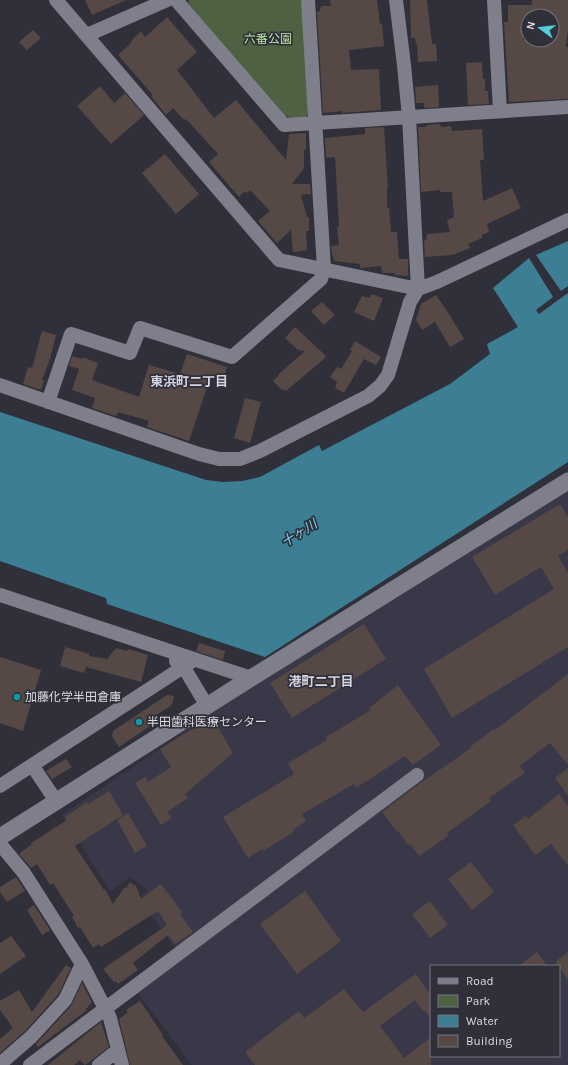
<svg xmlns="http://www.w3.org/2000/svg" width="568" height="1065" viewBox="0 0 568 1065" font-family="Karla,'Noto Sans JP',sans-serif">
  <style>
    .built { fill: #383849; fill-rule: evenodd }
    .green { fill: #4e6143 }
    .water { fill: #3c7f95 }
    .building { fill: #564845; fill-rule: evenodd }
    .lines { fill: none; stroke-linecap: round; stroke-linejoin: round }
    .minor { stroke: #7f7f8b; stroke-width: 14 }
    .tertiary { stroke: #7f7f8b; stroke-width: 17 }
    .culture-dot { fill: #0f9aa8; stroke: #30303b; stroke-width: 1.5 }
    .labels { text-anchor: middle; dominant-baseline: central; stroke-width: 3.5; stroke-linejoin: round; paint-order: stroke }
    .park-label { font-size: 12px; fill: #b9e69e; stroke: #30303b }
    .poi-label { font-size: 12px; fill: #dadbe2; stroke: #30303b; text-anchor: start }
    .neighbourhood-label { font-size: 13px; font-weight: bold; fill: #d4d4e2; stroke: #30303b }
    .water-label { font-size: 13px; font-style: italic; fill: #72d7fa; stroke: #30303b }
  </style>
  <rect width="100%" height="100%" fill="#30303b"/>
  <path class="built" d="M568 472V1065H192L131 984 176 949 139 899 147 890 130 877 110 891 62 815ZM431 966H559V1056H431Z"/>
  <path class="green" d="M189 0H303L310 112 305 117 291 118 283 115 188 3Z"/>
  <path class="water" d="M568 241V286L561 291 536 255Z
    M529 258 553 297 536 310 539 314 568 293V462L265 657 107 604 106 598 0 561V412L206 480 223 482 242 481 260 477 319 445 322 451 450 384 490 354 487 344 518 327 493 288Z"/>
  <path class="building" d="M85 0H126L92 15Z
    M330 0H377L380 24H382L384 46 349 50 351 70 379 69 381 110 342 113V111L323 113 317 12 320 11 321 6H331Z
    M410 0H427L432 44H436L437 61 418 62 417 44H416L415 38H411Z
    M532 0H568V28L566 47H568V99L509 102 504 22H508V5H532ZM524 16H553L554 40H523Z
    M167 17 197 52 177 70 214 118 236 100 286 160 289 134 306 133V149L304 150V168L292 184H310L311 194 301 195 307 217H309V231H306L307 250 293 252 291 230 277 243 258 221 270 211 250 190 247 193 245 191 239 197 209 162 218 154 186 119 184 120 173 108 166 115 151 96 153 95 118 55 132 42 131 41 141 31 145 37Z
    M33 30 41 38 27 50 19 42Z
    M482 62 483 79H485V91H488L489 104 468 105 466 63Z
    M438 85 439 107 424 108V103H416L415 87Z
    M100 86 114 103 125 93 144 115 111 144 77 106Z
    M440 124 441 127 451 126 452 131 482 129 484 160H480L483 201 512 188 521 208 487 224 489 232 482 235V238L468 244 470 248 452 255 425 257 424 240H426L427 234 450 232 447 220 454 217 452 192H440V190L421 192 418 127H426V125Z
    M384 127 388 188H387V208L389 207 391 232H397L399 259H408V276L395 275V273H382L381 266 360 268V264L334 261 333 255H332L331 246 339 245 337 227H339L335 157 326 158 325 138 365 134V128Z
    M165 154 199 194 176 214 142 173Z
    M371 294 383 298 374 321 354 312 362 296 370 298Z
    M436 295 449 314 464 339 450 347 435 322 422 330 416 320 421 304Z
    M322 302 335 315 324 325 311 311Z
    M295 327 327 357H324L325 358 286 391 284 389 283 391 273 381 277 377 279 374 305 351 298 350 285 338Z
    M42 331 56 335 50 359 42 380H44L41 390 23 384 28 367 32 368 33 365Z
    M355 341 381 357 376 365 364 359 344 393 335 388 337 382 330 377 337 367 341 369 352 351 350 350Z
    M187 354 227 367 224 378 211 375 189 441 147 427 149 421 118 412 116 416 92 408 95 398 72 390 79 369 69 366 72 356 82 359V357L98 363 92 380 139 397 149 365 180 374Z
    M245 398 261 402 250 443 234 438Z
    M560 504 568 517V550L558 556 568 573V647L452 718 424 669 554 589 541 567 495 595 472 557Z
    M364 624 386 659 292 718 270 683Z
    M199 643 225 651 223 660 196 651Z
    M65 647 89 654V656L107 659 116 648 127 651 128 649 148 655 141 682 86 667 84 673 60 666Z
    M0 657 41 670 23 731 0 723Z
    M568 674V765L550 743 520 766 525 773 489 798 491 801 447 833 448 836 419 856 410 844 408 845 398 831 397 832 382 812 415 787 471 748 470 747 494 729 495 730Z
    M398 685 441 745 413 765 405 756 356 788 354 784 302 814 306 821 293 830 294 832 263 851 262 849 248 858 223 817 294 774 288 763 327 740 326 737 371 710 369 708Z
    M167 695 174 696 172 705 150 719 153 724 119 747 112 736 113 731Z
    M212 717 233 753 185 794 188 798 167 812 172 818 161 825 135 783 145 777 148 782 171 767 160 749Z
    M66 759 72 767 52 779 46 771Z
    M568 768V796L555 778Z
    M109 791 123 815 75 846 104 890 105 889 113 904 124 888H126L130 882 136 886 141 899 161 884 182 912 180 914 193 932 175 944 168 935 133 963 138 970 118 984 116 981 114 982 103 969 167 925 158 911 101 947 99 944 93 948 80 927 78 928 72 917 74 916 53 883 50 885 37 864 31 868 19 854 32 844 31 843 67 820 65 817 87 802 88 804Z
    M559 794 568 806V866L551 844 535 855 513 825 526 816 528 819Z
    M128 813 147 846 135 853 117 820Z
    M471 862 494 892 472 910 448 879Z
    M16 877 25 891 7 902 0 892V887Z
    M305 891 341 941 297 974 260 924Z
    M430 901 448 925 430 938 412 914Z
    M34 905 50 930 42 935 27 910Z
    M11 936 26 956 0 974V943Z
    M537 952 547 966H519Z
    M568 952V980L559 966 555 962Z
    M66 965 71 968 58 995 25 1031 0 1053V1039L13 1028 0 1010V1001L19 990 32 1012Z
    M416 974 431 996V1018L425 1011 424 1012 415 1000 380 1026 404 1058 431 1037V1065H255L245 1052 299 1011 304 1018 344 989 363 1012Z
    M82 983 92 1002 86 1009 87 1010 38 1047 36 1044 71 1006Z
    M140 1001 163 1035 162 1036 183 1065H130L119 1019 128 1012 126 1010Z
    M101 1022 109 1047 85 1065 80 1060 74 1065H48Z"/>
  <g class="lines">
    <path class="minor" d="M56 0 279 260 418 289 437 282 568 220
      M176 0 284 125 568 107
      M494 0 500 111
      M87 35 167 0
      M0 385 199 454 219 459H240L260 451 368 396 380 386 388 375 410 302 418 289 409 117 404 65 396 0
      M48 402 71 334 130 353 140 328 232 357 321 279 324 269 308 0
      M0 595 251 678
      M176 661 183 666 207 706
      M32 765 56 801
      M0 786 194 660
      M0 844 24 873 82 964 110 1018 122 1065
      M0 1064 31 1037 65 1000 82 964
      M30 1065 417 775
      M99 1065 118 1050"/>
    <path class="tertiary" d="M0 837 251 678 568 481"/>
  </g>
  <g class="culture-dot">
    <circle cx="17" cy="697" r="4"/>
    <circle cx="139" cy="722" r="4"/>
  </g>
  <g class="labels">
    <g class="park-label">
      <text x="268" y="39">六番公園</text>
    </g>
    <g class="poi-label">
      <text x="25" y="697">加藤化学半田倉庫</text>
      <text x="147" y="722">半田歯科医療センター</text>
    </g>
    <g class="neighbourhood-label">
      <text x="189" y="381">東浜町二丁目</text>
      <text x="321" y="681">港町二丁目</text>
    </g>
    <g class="water-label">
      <text transform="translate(299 533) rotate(-32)">十ヶ川</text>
    </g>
  </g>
  <rect x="430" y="965" width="130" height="92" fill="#30303b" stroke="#74747e"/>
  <rect x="438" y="978" width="20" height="6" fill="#7f7f8b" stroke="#74747e"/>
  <text x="466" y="985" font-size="12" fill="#dadbe2">Road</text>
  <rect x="438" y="995" width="20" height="12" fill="#4e6143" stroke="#74747e"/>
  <text x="466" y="1005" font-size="12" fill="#dadbe2">Park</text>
  <rect x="438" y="1015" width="20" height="12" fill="#3c7f95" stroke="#74747e"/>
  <text x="466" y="1025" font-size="12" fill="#dadbe2">Water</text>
  <rect x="438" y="1035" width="20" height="12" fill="#564845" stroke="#74747e"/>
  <text x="466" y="1045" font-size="12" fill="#dadbe2">Building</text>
  <g transform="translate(540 28) rotate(285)"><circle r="19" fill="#30303b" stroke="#74747e"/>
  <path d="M0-3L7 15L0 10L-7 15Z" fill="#52ccd6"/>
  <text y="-6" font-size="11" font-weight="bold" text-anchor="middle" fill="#dadbe2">N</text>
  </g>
</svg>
